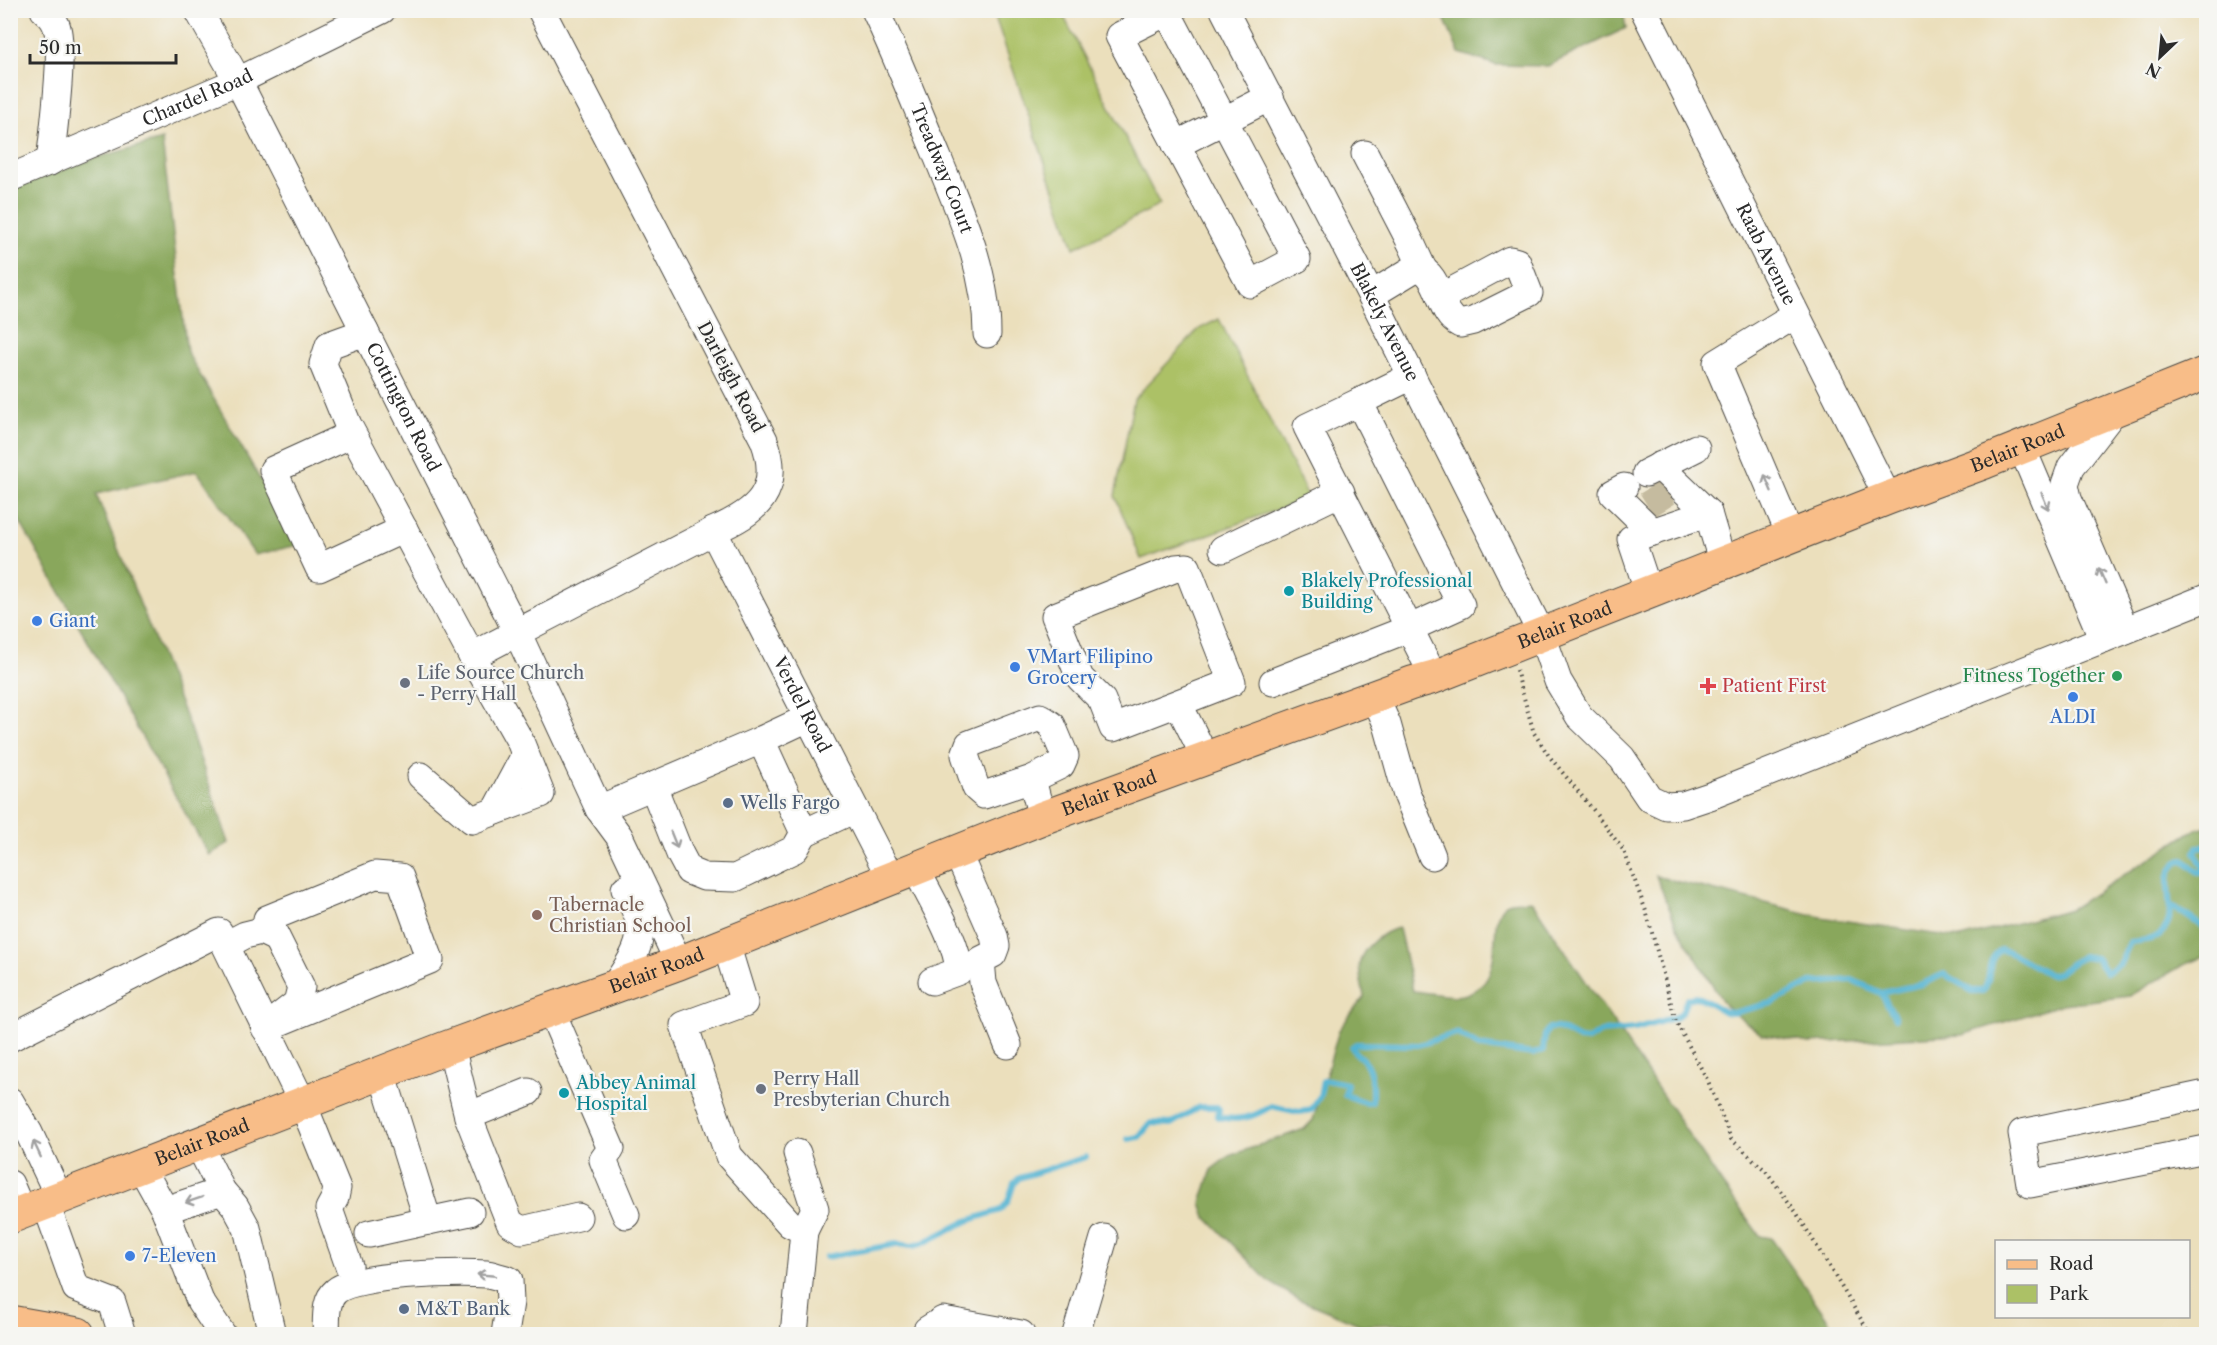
<svg xmlns="http://www.w3.org/2000/svg" width="2217" height="1345" viewBox="0 0 2217 1345" font-family="'Libre Caslon Text',serif">
  <style>
    .green { fill: #acc166; stroke: #6c7648; stroke-width: 1.5 }
    .forest { fill: #89a75b; stroke: #5a6943; stroke-width: 1.5 }
    .lines { fill: none; stroke-linecap: round; stroke-linejoin: round }
    .stream { stroke: #52b3d1; stroke-width: 6 }
    .minor-tunnel { stroke: #c5bb9f; stroke-width: 27; stroke-dasharray: 27 14; stroke-linecap: butt }
    .minor-casing { stroke: #484641; stroke-width: 29 }
    .major-casing { stroke: #484641; stroke-width: 35 }
    .highway-casing { stroke: #484641; stroke-width: 35 }
    .path { stroke: #484641; stroke-width: 4; stroke-dasharray: 1.5 4.5; stroke-linecap: butt }
    .minor { stroke: #fff; stroke-width: 27 }
    .major { stroke: #f8bd88; stroke-width: 33 }
    .highway { stroke: #f8bd88; stroke-width: 33 }
    .oneway { stroke: #a0a0a0 }
    .culture-dot { fill: #0f9aa8; stroke: #f6f6f2; stroke-width: 2 }
    .shop-dot { fill: #3f7fe0; stroke: #f6f6f2; stroke-width: 2 }
    .leisure-dot { fill: #2e9e5b; stroke: #f6f6f2; stroke-width: 2 }
    .worship-dot { fill: #6b7280; stroke: #f6f6f2; stroke-width: 2 }
    .health-dot { fill: #e0444e; stroke: #f6f6f2; stroke-width: 2 }
    .service-dot { fill: #5c6f8a; stroke: #f6f6f2; stroke-width: 2 }
    .education-dot { fill: #8d6e63; stroke: #f6f6f2; stroke-width: 2 }
    .labels { text-anchor: middle; dominant-baseline: central; stroke-width: 4.5; stroke-linejoin: round; paint-order: stroke }
    .street-label { font-size: 18px; fill: #2b2b2b; stroke: #f6f6f2 }
    .culture-label { font-size: 18px; fill: #0d838f; stroke: #f6f6f2; text-anchor: start }
    .shop-label { font-size: 18px; fill: #366cbe; stroke: #f6f6f2; text-anchor: start }
    .worship-label { font-size: 18px; fill: #5b616d; stroke: #f6f6f2; text-anchor: start }
    .leisure-label { font-size: 18px; fill: #27864d; stroke: #f6f6f2; text-anchor: end }
    .health-label { font-size: 18px; fill: #be3a42; stroke: #f6f6f2; text-anchor: start }
    .service-label { font-size: 18px; fill: #4e5e75; stroke: #f6f6f2; text-anchor: start }
    .education-label { font-size: 18px; fill: #785e54; stroke: #f6f6f2; text-anchor: start }
  </style>
  <rect width="100%" height="100%" fill="#f6f6f2"/>
  <filter id="ink" filterUnits="userSpaceOnUse"><feTurbulence type="fractalNoise" baseFrequency=".0167" numOctaves="2"/><feDisplacementMap in="SourceGraphic" scale="12" xChannelSelector="R" yChannelSelector="G"/><feConvolveMatrix kernelMatrix="1 2 1 2 8 2 1 2 1" color-interpolation-filters="sRGB"/></filter>
  <filter id="wash" filterUnits="userSpaceOnUse"><feTurbulence type="fractalNoise" baseFrequency=".008" numOctaves="4" result="noise"/><feDisplacementMap in="SourceGraphic" scale="24" xChannelSelector="R" yChannelSelector="G"/><feGaussianBlur stdDeviation="1.35" result="paint"/><feColorMatrix in="noise" values="0 0 0 0 0 0 0 0 0 0 0 0 0 0 0 0 0 1.4 0 .05"/><feComposite in="paint" operator="in"/></filter>
  <g filter="url(#wash)">
    <rect width="100%" height="100%" fill="#ebdfbc"/>
    <path class="green" d="M993 11H1061L1160 205 1074 248Z
      M1219 319 1309 498 1141 559 1115 496 1134 399 1199 329Z"/>
    <path class="forest" d="M1441 11H1623L1626 28 1548 66 1496 65 1459 53Z
      M162 140 187 352 298 545 255 555 197 471 96 494 188 723 229 843 209 855 11 506 10 189 95 158Z
      M2206 827V956L2183 965 2130 996 2063 1004 1962 1035 1809 1043 1761 1034 1726 1007 1677 927 1656 876 1821 917 1960 938 2071 909 2191 832Z
      M1531 900 1722 1184 1760 1236 1771 1238 1838 1334H1453L1414 1324 1361 1325 1298 1299 1268 1281 1206 1217 1201 1203 1212 1169 1229 1156 1304 1129 1313 1120 1339 1030 1364 997C1360 971 1352 960 1374 941 1383 934 1388 930 1399 928L1413 991C1425 992 1452 998 1463 995 1514 981 1481 914 1508 903 1514 901 1524 901 1531 900Z"/>
    <g class="lines">
      <path class="stream" d="M2170 907C2184 911 2193 922 2206 928
        M1881 993 1895 1018
        M1128 1139 1139 1137 1151 1123 1171 1124 1199 1107H1217L1219 1109 1218 1117C1239 1121 1253 1118 1271 1106L1299 1112 1311 1110 1320 1096 1323 1081H1333L1347 1084 1345 1095 1367 1103 1372 1102C1372 1088 1373 1074 1365 1062 1361 1056 1354 1054 1352 1047L1356 1044 1418 1045 1457 1033 1479 1046 1533 1054 1543 1050 1545 1034 1549 1028H1558L1579 1039 1588 1040 1601 1032 1635 1029 1676 1017 1682 1012 1687 999 1694 997 1701 998 1725 1012 1732 1013 1772 1003 1811 983 1852 980 1881 993 1922 984 1944 974 1972 991H1983C1994 977 1984 960 2001 950L2009 952 2050 975 2058 973 2082 956 2096 958 2106 973 2120 964 2130 942C2137 941 2147 941 2154 938 2190 920 2148 875 2183 859L2198 872H2204L2205 870 2195 852 2197 847H2206
        M826 1257 896 1244 912 1246 921 1244 967 1221 1001 1210 1008 1201 1014 1183 1019 1178 1086 1157"/>
    </g>
  </g>
  <g filter="url(#ink)">
    <g class="lines">
      <path class="minor-tunnel" d="M1647 505 1668 492"/>
      <defs>
        <g id="minor">
          <path d="M44 10C49 14 54 19 56 25 65 45 53 136 50 162"/>
          <path id="s1" d="M198 10 238 81 517 632 599 809 619 836 679 963"/>
          <path id="s2" d="M875 10C898 59 917 108 938 158 961 215 987 271 987 334"/>
          <path id="s3" d="M1224 10 1371 295 1542 635 1558 681 1579 716 1622 758 1649 798 1666 806 1683 805 1710 796 2206 598"/>
          <path id="s4" d="M1644 10 1888 498"/>
          <path d="M1167 12 1297 259 1250 284 1119 36Z"/>
          <path d="M1176 145 1270 97"/>
          <path d="M1365 154 1411 243 1423 269"/>
          <path id="s5" d="M10 178 238 81 382 10"/>
          <path d="M1371 295 1417 267C1443 276 1437 313 1460 324L1473 321 1529 293 1517 262 1510 260 1441 297"/>
          <path d="M365 332 329 345 323 364 348 425 472 656 713 531C757 512 783 491 764 440L541 10"/>
          <path d="M1359 402 1412 376"/>
          <path d="M2115 410 2071 467 2065 484 2068 498 2125 630"/>
          <path d="M352 434 273 470 319 568 404 529"/>
          <path d="M2022 448 2103 639"/>
          <path d="M1659 466 1708 513"/>
          <path d="M1646 473 1696 448"/>
          <path d="M1624 487 1613 493 1653 532"/>
          <path id="s6" d="M713 531 891 879"/>
          <path d="M1791 537 1717 363 1795 315"/>
          <path d="M1223 549 1341 492"/>
          <path d="M1649 593 1631 539 1708 513 1723 564"/>
          <path d="M1273 682 1408 629 1461 605 1359 402 1307 427 1434 677"/>
          <path d="M1375 697 1387 724 1406 792 1432 856"/>
          <path d="M1178 703 1113 728 1102 700 1080 678 1055 616 1176 568 1187 567 1232 682 1178 703 1206 759"/>
          <path d="M808 718 761 740 804 833 855 809"/>
          <path d="M421 776 472 820 541 794 520 741 472 656"/>
          <path d="M1032 779 1061 765 1065 756 1052 725 1040 717 969 744 965 755 976 788 984 795 1032 779 1042 818"/>
          <path d="M653 786 680 854 689 871 704 877 735 878 795 849 804 833"/>
          <path d="M599 809 761 740"/>
          <path d="M495 811 525 755"/>
          <path d="M957 852 994 936 996 946 993 954 981 960 983 983 1008 1045"/>
          <path d="M916 869C929 896 958 942 959 971L932 981"/>
          <path d="M375 875 400 877 430 960 265 1028 297 1003 301 987 267 919Z"/>
          <path d="M726 944 744 1003 684 1025 729 1156 790 1224 804 1231 794 1334"/>
          <path d="M226 945 245 935 261 931 276 938"/>
          <path d="M614 987C626 968 645 945 639 921 636 910 630 899 625 889"/>
          <path d="M551 1010 611 1149 603 1160 626 1215"/>
          <path d="M10 1038 219 932 303 1104 337 1188 335 1198 329 1209 349 1266"/>
          <path d="M451 1046 468 1116 510 1223 522 1230 578 1217"/>
          <path d="M2206 1094 2022 1133 2030 1184 2206 1149"/>
          <path d="M10 1101 29 1133 60 1199"/>
          <path d="M468 1116 528 1092"/>
          <path d="M199 1145 222 1191 235 1206 247 1228 272 1334"/>
          <path d="M797 1153 815 1209 804 1231"/>
          <path d="M141 1167 165 1210 200 1301 222 1334"/>
          <path d="M10 1184 22 1212"/>
          <path d="M46 1204 76 1288 112 1302 122 1334"/>
          <path d="M165 1210 222 1191"/>
          <path d="M428 1221 470 1212"/>
          <path d="M369 1234 428 1221 382 1073"/>
          <path d="M326 1334C327 1320 324 1301 336 1291 355 1274 459 1272 487 1274 494 1275 502 1278 509 1280L510 1302 505 1334"/>
          <path d="M926 1334 927 1330 943 1320 1021 1334"/>
          <path d="M1076 1334 1104 1238"/>
        </g>
        <path id="major" d="M10 1322 78 1334"/>
        <g id="highway">
          <path id="s7" d="M10 1217 443 1049 679 963 1042 818 1412 683 1434 677 1888 498 1985 462 2206 373"/>
        </g>
      </defs>
      <use href="#minor" class="minor-casing"/>
      <use href="#major" class="major-casing"/>
      <use href="#highway" class="highway-casing"/>
      <path class="path" d="M1516 670 1534 733 1549 756 1595 812 1624 851 1647 914 1676 1022 1708 1081 1731 1139 1766 1171 1796 1212 1870 1334"/>
      <use href="#minor" class="minor"/>
      <use href="#major" class="major"/>
      <use href="#highway" class="highway"/>
    </g>
    <defs><path id="oneway-shaft" d="M-6 0H5M1.5-3L5.5 0L1.5 3" fill="none" stroke-width="1.6" stroke-linecap="round" stroke-linejoin="round" transform="scale(1.5)"/></defs>
    <g class="oneway">
      <use href="#oneway-shaft" transform="translate(1768 483) rotate(-113)"/>
      <use href="#oneway-shaft" transform="translate(2045 501) rotate(67)"/>
      <use href="#oneway-shaft" transform="translate(2102 576) rotate(-113)"/>
      <use href="#oneway-shaft" transform="translate(674 840) rotate(68)"/>
      <use href="#oneway-shaft" transform="translate(37 1149) rotate(-115)"/>
      <use href="#oneway-shaft" transform="translate(194 1200) rotate(161)"/>
      <use href="#oneway-shaft" transform="translate(486 1275) rotate(-175)"/>
    </g>
  </g>
  <g class="culture-dot">
    <circle cx="1289" cy="591" r="6"/>
    <circle cx="564" cy="1093" r="6"/>
  </g>
  <g class="shop-dot">
    <circle cx="37" cy="621" r="6"/>
    <circle cx="1015" cy="667" r="6"/>
    <circle cx="2073" cy="697" r="6"/>
    <circle cx="130" cy="1256" r="6"/>
  </g>
  <circle class="leisure-dot" cx="2117" cy="676" r="6"/>
  <g class="worship-dot">
    <circle cx="405" cy="683" r="6"/>
    <circle cx="761" cy="1089" r="6"/>
  </g>
  <path class="health-dot" d="M1705 677h6v6h6v6h-6v6h-6v-6h-6v-6h6z"/>
  <g class="service-dot">
    <circle cx="728" cy="803" r="6"/>
    <circle cx="404" cy="1309" r="6"/>
  </g>
  <circle class="education-dot" cx="537" cy="915" r="6"/>
  <g class="labels">
    <g class="street-label">
      <text stroke="none"><textPath href="#s5" startOffset="204">Chardel Road</textPath></text>
      <text stroke="none"><textPath href="#s2" startOffset="172">Treadway Court</textPath></text>
      <text stroke="none"><textPath href="#s4" startOffset="273">Raab Avenue</textPath></text>
      <text stroke="none"><textPath href="#s3" startOffset="351">Blakely Avenue</textPath></text>
      <text transform="translate(731 377) rotate(62)">Darleigh Road</text>
      <text stroke="none"><textPath href="#s1" startOffset="447">Cottington Road</textPath></text>
      <text stroke="none"><textPath href="#s7" startOffset="2150">Belair Road</textPath></text>
      <text stroke="none"><textPath href="#s7" startOffset="1664">Belair Road</textPath></text>
      <text stroke="none"><textPath href="#s6" startOffset="195">Verdel Road</textPath></text>
      <text stroke="none"><textPath href="#s7" startOffset="1178">Belair Road</textPath></text>
      <text stroke="none"><textPath href="#s7" startOffset="692">Belair Road</textPath></text>
      <text stroke="none"><textPath href="#s7" startOffset="206">Belair Road</textPath></text>
    </g>
    <g class="culture-label">
      <text x="1301" y="581">Blakely Professional<tspan x="1301" dy="21">Building</tspan></text>
      <text x="576" y="1083">Abbey Animal<tspan x="576" dy="21">Hospital</tspan></text>
    </g>
    <g class="shop-label">
      <text x="49" y="621">Giant</text>
      <text x="1027" y="657">VMart Filipino<tspan x="1027" dy="21">Grocery</tspan></text>
      <text x="2073" y="717" text-anchor="middle">ALDI</text>
      <text x="142" y="1256">7-Eleven</text>
    </g>
    <g class="worship-label">
      <text x="417" y="673">Life Source Church<tspan x="417" dy="21">- Perry Hall</tspan></text>
      <text x="773" y="1079">Perry Hall<tspan x="773" dy="21">Presbyterian Church</tspan></text>
    </g>
    <g class="leisure-label">
      <text x="2105" y="676">Fitness Together</text>
    </g>
    <g class="health-label">
      <text x="1722" y="686">Patient First</text>
    </g>
    <g class="service-label">
      <text x="740" y="803">Wells Fargo</text>
      <text x="416" y="1309">M&amp;T Bank</text>
    </g>
    <g class="education-label">
      <text x="549" y="905">Tabernacle<tspan x="549" dy="21">Christian School</tspan></text>
    </g>
  </g>
  <rect width="2217" height="1345" fill="none" stroke="#f6f6f2" stroke-width="36"/>
  <rect x="1995" y="1240" width="195" height="78" fill="#f6f6f2" stroke="#a5a5a2" stroke-width="1.5"/>
  <rect x="2007" y="1260" width="30" height="9" fill="#f8bd88" stroke="#a5a5a2" stroke-width="1.5"/>
  <text x="2049" y="1270" font-size="18" fill="#2b2b2b">Road</text>
  <rect x="2007" y="1285" width="30" height="18" fill="#acc166" stroke="#a5a5a2" stroke-width="1.5"/>
  <text x="2049" y="1300" font-size="18" fill="#2b2b2b">Park</text>
  <g transform="translate(2160 57) rotate(206)" stroke="#f6f6f2" stroke-width="4.5" paint-order="stroke">
  <path d="M0-4.5L10 22L0 15L-10 22Z" fill="#2b2b2b"/>
  <text y="-9" font-size="16" font-weight="bold" text-anchor="middle" fill="#2b2b2b">N</text>
  </g>
  <path d="M30 54v9h146v-9" fill="none" stroke="#2b2b2b" stroke-width="3"/>
  <text x="39" y="54" font-size="18" fill="#2b2b2b" stroke="#f6f6f2" stroke-width="4.5" paint-order="stroke">50 m</text>
</svg>
